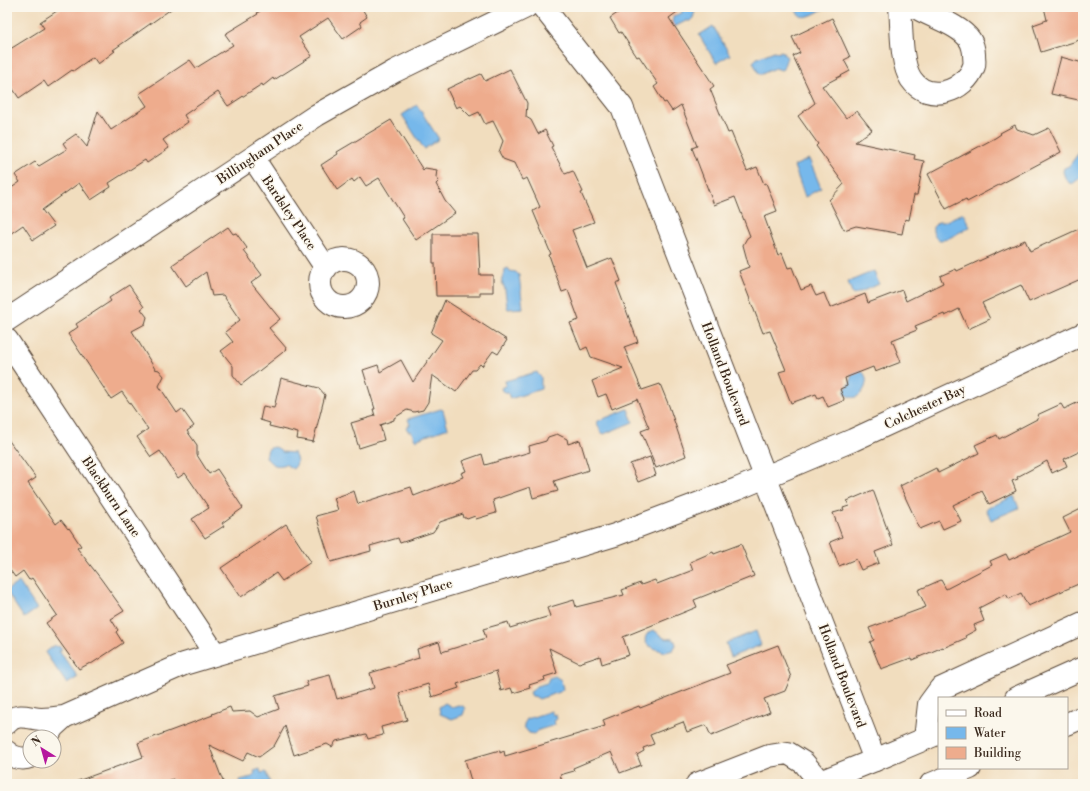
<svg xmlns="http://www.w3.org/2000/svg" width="1090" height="791" viewBox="0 0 1090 791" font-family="'Libre Bodoni',serif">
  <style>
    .water { fill: #76b8eb; stroke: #587184 }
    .building { fill: #eeac8d }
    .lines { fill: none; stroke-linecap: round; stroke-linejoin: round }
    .minor-casing { stroke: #564536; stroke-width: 24 }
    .tertiary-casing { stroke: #564536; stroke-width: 24 }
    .minor { stroke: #fff; stroke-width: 22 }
    .tertiary { stroke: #fff; stroke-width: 22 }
    .labels { text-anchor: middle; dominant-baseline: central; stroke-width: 3; stroke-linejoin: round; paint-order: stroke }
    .street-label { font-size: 13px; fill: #3b2a1e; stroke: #fbf7ec }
  </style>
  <rect width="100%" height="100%" fill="#fbf7ec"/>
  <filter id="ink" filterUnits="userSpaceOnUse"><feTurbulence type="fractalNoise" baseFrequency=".025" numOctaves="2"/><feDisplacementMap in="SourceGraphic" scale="8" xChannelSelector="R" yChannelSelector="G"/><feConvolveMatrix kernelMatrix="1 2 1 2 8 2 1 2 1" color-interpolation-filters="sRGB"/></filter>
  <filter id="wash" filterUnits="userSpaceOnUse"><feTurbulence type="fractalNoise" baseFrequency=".012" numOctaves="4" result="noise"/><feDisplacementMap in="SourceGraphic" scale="16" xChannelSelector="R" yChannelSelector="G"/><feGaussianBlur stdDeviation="0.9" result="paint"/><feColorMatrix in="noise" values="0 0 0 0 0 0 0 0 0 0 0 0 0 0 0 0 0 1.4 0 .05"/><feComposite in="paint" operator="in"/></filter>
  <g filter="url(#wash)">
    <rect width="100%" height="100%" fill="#f1ddbe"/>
    <path class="water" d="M682 7H696L693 18 690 21H686L674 27 672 25 673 16 682 13Z
      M795 7H827C816 12 800 26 795 7Z
      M713 26 730 55 716 63 699 35Z
      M774 51 779 53 780 51 784 52 783 54 787 57 783 69 781 70 775 68 762 74H759L753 62 757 58Z
      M417 105 439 139 424 149 402 115Z
      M1083 149V176L1072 184C1066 182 1064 176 1063 171L1064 168 1069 166 1081 150Z
      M809 159 821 188 805 197 794 166Z
      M963 213 970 227C964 229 948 240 943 240 936 241 932 234 933 227L938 222H944Z
      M508 268 510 271 516 272 519 275 523 308 508 309 507 307C506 301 506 296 505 290 504 283 498 281 505 273L504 270Z
      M874 271 879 284 853 295 848 282Z
      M861 371C874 379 860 404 848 396 846 395 845 393 845 391 845 387 849 386 850 383 852 380 851 377 851 374Z
      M537 372 538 374 541 377V389L510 399 508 393 502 391 501 388 506 385 505 381Z
      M441 409 443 410 448 428 415 440 411 431H408L406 427 410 425 408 419Z
      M628 409 633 422 604 434 601 432 597 423 598 421Z
      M273 447 278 448 282 452 294 453C297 460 299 463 293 469L285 464C277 468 270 464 266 457L268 449Z
      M1014 496 1019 508 991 520 986 509Z
      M19 582 37 609 24 618 7 592V590Z
      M653 630C658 632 660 636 664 638 670 640 675 636 676 645L673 650 666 652C660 650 641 647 646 636 647 633 650 631 653 630Z
      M756 631 761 645 731 657 726 643Z
      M55 645 57 647 59 646 62 649 59 651 78 677 67 684 46 654V652Z
      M555 676 561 680 563 689 560 692 539 699 534 696 532 697 530 692 532 691 536 686 547 683 549 678Z
      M445 703 452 707 458 705 463 706 465 709 463 715 452 719 440 714 439 707Z
      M551 711 553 715 556 714 557 719 554 721 555 725 539 730 535 734 529 733 524 727V724L527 719Z
      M260 769 261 773 266 772 270 783 241 784 240 780 252 777 255 774 254 771Z"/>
    <g id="blocks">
      <path class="building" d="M63 7H174L113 50 115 51 98 64 93 57 73 71 72 70 48 87 44 81 19 98 7 80V51L44 28 40 22Z
        M266 7H361L367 17 360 22 362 26 343 39 328 18 299 37 312 56 274 80 273 78 263 86 262 84 228 106 218 92 184 115 188 122 163 140 169 148 147 163 145 160 109 183 111 187 91 200 79 183 42 210 54 226 33 240 23 225 7 236V191L20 182 15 175 35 162 39 166 67 149 63 143 76 134 87 147 98 111 111 130 147 106 139 94 190 60 196 68 233 45 225 34 258 14 257 13Z
        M627 7H684L669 18 714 86 710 89 728 133 731 132 747 171 757 167 764 184 766 183 777 211 764 216 778 255 782 253 788 268 792 267 801 290 811 286 816 296 824 293 830 308 865 294 868 303 902 290 906 301 943 283 940 276 956 269 957 271 1025 240 1030 251 1083 227V278L1029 302 1021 285 982 303 990 319 968 329 959 309 945 316 944 314 915 326 917 330 892 340 901 362 875 372 873 367 845 378 847 386 840 389 844 399 843 401 828 407 823 396 818 398 816 394 791 403 779 372 786 370 770 331 763 333 739 271 749 267 743 245 747 238 750 236 735 197 714 205 692 148 697 146 681 105 672 111 666 102 664 103 654 87 658 84 639 56 637 57 621 32 619 33 610 18Z
        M1044 7H1080L1083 20V36L1077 41 1041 52 1033 25 1047 20Z
        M832 18 850 57 844 60 850 71 822 86 846 118 857 111 872 130 855 142 915 155 914 159 924 161 917 195H914L909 220 905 219 902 234 856 226 844 230 829 200 844 184 816 146 818 144 798 116 815 103 793 56 800 53 792 37Z
        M1061 57 1083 63V101L1051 94Z
        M510 69 527 103 526 117 531 120 538 134 545 130 553 146 551 147 565 174 573 171 583 192 581 193 594 222 572 230 587 268 612 258 621 281 616 283 638 342 624 347 642 390 660 384 669 406 686 456 656 468 641 431 649 428 637 399 612 409 606 394 598 397 592 381 623 368 591 357 587 347 581 350 570 323 579 320 568 290 562 292 549 255 551 254 533 211 540 207 527 178 522 180 514 163 503 159 499 152 503 141 493 121 485 124 479 112 470 116 460 106 456 108 447 89 470 78V79L481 74 485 81Z
        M391 120 423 170 425 168 437 170 436 177 439 181 436 184 445 201 455 213 416 240 402 219 404 218 379 178 366 186 360 177 354 182 352 179 337 190 321 165 338 154 337 152Z
        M1015 125 1017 129 1034 135 1049 128 1061 152 967 202 966 199 946 209 928 174 995 138 1001 134 1000 133Z
        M228 227 233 234 236 233 247 248 244 251 262 275 251 283 280 319 269 328 287 349 241 385 233 375V366L221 351 233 342 225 332 240 320 223 295 212 296 206 272 186 286 172 265Z
        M433 234H478L480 275H493V292H480V296H436L435 263H433Z
        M129 285 144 307 141 309 147 317 145 324 132 331 155 369 159 370 164 376 159 386 177 413 182 409 194 426 187 431 197 445V455L209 474 217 469 243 508 222 523 224 526 205 538 192 519 209 508 185 473 178 478 160 451 151 457 137 437 148 429 122 392 111 399 68 334 78 327 76 324 111 301 109 298Z
        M445 300 507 340 498 354 493 351 482 366 480 364 475 370H472L456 392 432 375 428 402 423 410 414 412 407 410 394 418V420L380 425 384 440 359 448 351 423 375 416 373 409H375L363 370 378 365 380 372 401 360 413 382 442 340 431 333Z
        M281 378 319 388 325 395 313 442 297 439 298 433 269 426 270 423 260 420 263 406 274 408Z
        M1083 400V450L1064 459 1067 466 1052 473 1047 461 1017 477 1018 479 1012 481 1016 491 989 504 982 491 953 505 961 521 943 529 939 521 920 529 900 486 936 468 938 473 979 453 975 445 997 435 999 439 1039 418 1037 415 1061 404 1064 409Z
        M557 434 567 439 568 444 580 440 589 470 554 481 558 491 533 498 530 487 493 500 496 513 476 519 475 516 467 519 466 518H464L463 514 440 522 433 532 400 543 398 538 370 546 371 551 331 562 316 516 338 510 334 498 354 491 358 504 411 487 414 496 463 477 461 473 466 471 462 461 482 454 485 465 530 452 529 446 546 441 548 437Z
        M7 438 36 478 28 483 56 524 61 520 68 529 69 528 81 546 77 548 101 579 124 611 111 619 118 630 116 632 123 643 91 664 90 663 79 669 46 623 57 615 32 578 29 580 23 571 15 577 7 566Z
        M650 457 656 475 638 482 630 464Z
        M873 490 893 545 875 552 879 563 861 570 856 559 839 566 830 542 842 537 833 513 844 510 843 508 849 506 847 501Z
        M1083 508V582L1028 606 1021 593 1009 599 1006 594 979 608 984 621 974 625 976 630 965 636 966 638 943 648V647L912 660 911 658 881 669 870 642 874 640 869 628 926 607 918 590 941 580 946 589 992 565 990 561 1006 554 1009 560 1070 532 1063 518Z
        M286 524 311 562 282 581 276 573 241 597 221 568Z
        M741 544 754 576 694 600 697 607 623 637 629 655 602 664 600 656 579 663 549 648 557 673 544 677 545 680 529 685 530 688 513 693 511 688 501 691 496 671 457 684 459 688 432 697 428 684 399 693 407 720 381 727 383 735 368 739 366 734 336 741 332 747 327 744 294 755 285 726 274 746 259 757 248 752 243 761 209 745 224 784H174L173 779 160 784H75V782L143 757 138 743 213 715 212 714 230 707 232 712 250 711 258 717 279 709 275 696 308 686 306 681 330 675 337 699 374 688 370 673 419 658 417 649 439 642 442 652 486 638 483 629 508 622 510 628 550 616 547 608 574 600 576 607 624 595 622 590 640 583 641 585 655 580 657 584 693 570 690 562 713 552 714 554Z
        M778 645 791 677 785 691 764 699 770 712 711 736 706 725 687 732 683 722 650 735 654 744 643 748 644 751 637 755 641 765 620 773 611 752 573 768 574 771 560 775 563 784H472L465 760 500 750V753L504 751 505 756 605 726 603 720 639 706 640 708 730 673 726 665Z"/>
    </g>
  </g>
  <g filter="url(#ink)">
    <use href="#blocks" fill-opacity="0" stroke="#564536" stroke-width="1"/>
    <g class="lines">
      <defs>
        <path id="minor" d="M543 7 622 107 875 760
          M900 7C902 27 900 62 911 79 928 104 965 92 974 66 975 63 974 58 974 54 974 50 972 43 970 40 959 24 931 17 915 7
          M253 158 326 268
          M320 283a24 24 0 1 1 48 0a24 24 0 1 1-48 0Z
          M7 320 317 115 395 71 526 7
          M7 340 215 654
          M64 717 184 664 615 535 737 489 853 440 1083 334
          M7 723C17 712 28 718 41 719 48 719 56 718 64 717L53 727 47 737
          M1067 724 1083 717
          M925 739 929 704 940 689 1083 623
          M7 752C13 758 23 760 30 757
          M697 784 769 756 788 753 804 763 820 782
          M931 784 970 768"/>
        <path id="tertiary" d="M1016 698 1083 668
          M815 784 875 760 939 733"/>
      </defs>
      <use href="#minor" class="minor-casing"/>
      <use href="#tertiary" class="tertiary-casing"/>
      <use href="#minor" class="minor"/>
      <use href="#tertiary" class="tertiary"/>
    </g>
  </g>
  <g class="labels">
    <g class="street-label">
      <text transform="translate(260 153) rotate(-34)">Billingham Place</text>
      <text transform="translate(289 213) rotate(56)">Bardsley Place</text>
      <text transform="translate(725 374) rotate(69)">Holland Boulevard</text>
      <text transform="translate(925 407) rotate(-25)">Colchester Bay</text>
      <text transform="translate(111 497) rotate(56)">Blackburn Lane</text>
      <text transform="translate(413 595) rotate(-17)">Burnley Place</text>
      <text transform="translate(842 676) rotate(69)">Holland Boulevard</text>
    </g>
  </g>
  <rect width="1090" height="791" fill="none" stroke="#fbf7ec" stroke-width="24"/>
  <rect x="938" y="697" width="130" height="72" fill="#fbf7ec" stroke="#aea59a"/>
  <rect x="946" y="710" width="20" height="6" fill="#ffffff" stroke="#aea59a"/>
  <text x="974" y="717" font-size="12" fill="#3b2a1e">Road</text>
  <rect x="946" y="727" width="20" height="12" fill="#76b8eb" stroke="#aea59a"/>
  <text x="974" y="737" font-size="12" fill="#3b2a1e">Water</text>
  <rect x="946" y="747" width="20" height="12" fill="#eeac8d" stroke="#aea59a"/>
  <text x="974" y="757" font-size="12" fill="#3b2a1e">Building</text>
  <g transform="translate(42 749) rotate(323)"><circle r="19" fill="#fbf7ec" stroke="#aea59a"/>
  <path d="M0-3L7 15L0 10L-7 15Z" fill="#b5179e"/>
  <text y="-6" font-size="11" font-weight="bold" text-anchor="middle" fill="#3b2a1e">N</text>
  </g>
</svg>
